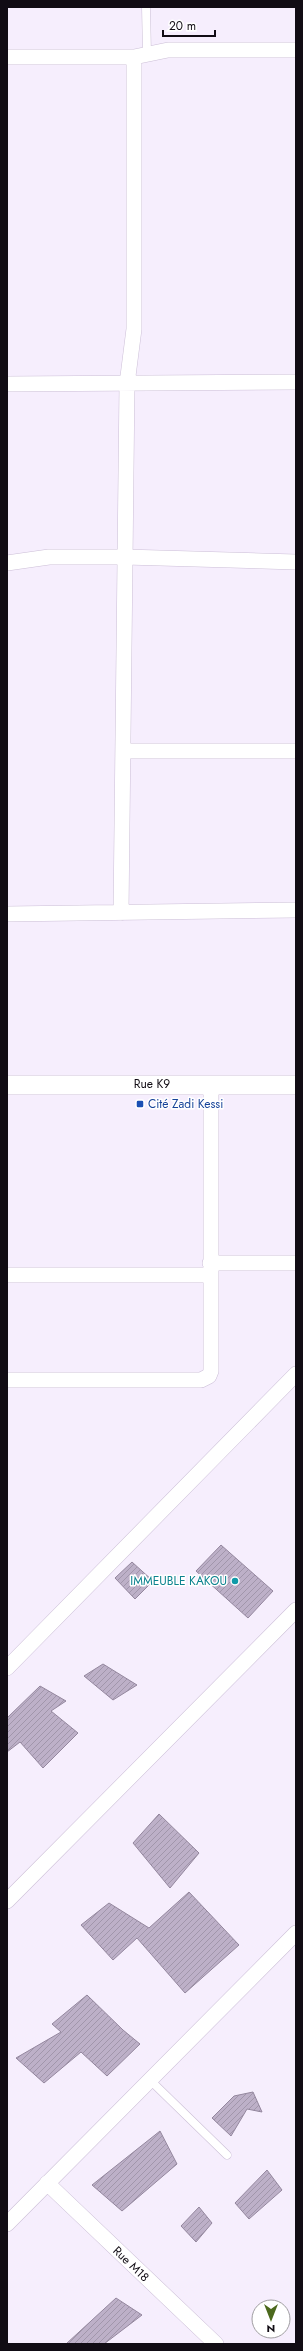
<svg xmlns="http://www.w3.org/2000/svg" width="303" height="2351" viewBox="0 0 303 2351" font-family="Jost,sans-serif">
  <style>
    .building { fill: url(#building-hatch); stroke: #94879e }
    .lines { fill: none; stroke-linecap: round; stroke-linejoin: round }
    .service-casing { stroke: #ccbfd7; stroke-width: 9 }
    .minor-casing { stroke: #ccbfd7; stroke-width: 16 }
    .tertiary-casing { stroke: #ccbfd7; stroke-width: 20 }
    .service { stroke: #fff; stroke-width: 8 }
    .minor { stroke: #fff; stroke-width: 15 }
    .tertiary { stroke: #fff; stroke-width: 19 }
    .transit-dot { fill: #1a4fb4; stroke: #fff; stroke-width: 1.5 }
    .culture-dot { fill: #0f9aa8; stroke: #fff; stroke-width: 1.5 }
    .labels { text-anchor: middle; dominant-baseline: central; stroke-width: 3; stroke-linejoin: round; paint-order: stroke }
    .street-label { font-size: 12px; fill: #110c14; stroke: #fff }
    .transit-label { font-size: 12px; fill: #164399; stroke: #fff; text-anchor: start }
    .culture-label { font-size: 12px; fill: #0d838f; stroke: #fff; text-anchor: end }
  </style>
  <defs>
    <pattern id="building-hatch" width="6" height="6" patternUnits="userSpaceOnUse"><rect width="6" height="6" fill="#bdb0c8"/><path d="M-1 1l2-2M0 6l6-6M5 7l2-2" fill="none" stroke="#a196ab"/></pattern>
  </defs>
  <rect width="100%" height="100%" fill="#f6eefd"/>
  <path class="building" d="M221 1545 273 1591 248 1618 196 1571Z
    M132 1562 153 1581 135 1599 115 1578Z
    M103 1664 137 1685 113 1700 84 1676Z
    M40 1686 66 1701 51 1711 78 1733 43 1768 20 1742 7 1752V1718Z
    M159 1814 199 1853 170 1888 133 1843Z
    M189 1892 239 1945 185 1993 137 1938 113 1960 81 1925 109 1903 149 1928Z
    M87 1995 123 2030 140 2044 107 2076 81 2052 44 2083 16 2058 61 2032 52 2024Z
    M253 2092 262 2112 247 2109 231 2136 212 2118 234 2096Z
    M160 2131 177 2164 122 2211 92 2185Z
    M267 2170 282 2190 249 2219 235 2203Z
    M199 2207 212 2223 196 2242 181 2226Z
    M116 2298 142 2315 104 2344H66Z"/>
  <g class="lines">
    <defs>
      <path id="service" d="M146 7 147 54
        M150 2080 227 2155"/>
      <path id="minor" d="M7 57H134L168 50H296
        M7 384 296 382
        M7 563 49 557H125L296 562
        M123 751H296
        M121 913 127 384 134 329V57
        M7 914 296 910
        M210 1263H296
        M7 1275H210
        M7 1380H201L209 1376 211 1371V1084
        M7 1668 296 1374
        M7 1901 296 1610
        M47 2183 216 2344
        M7 2224 296 1933"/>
      <path id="tertiary" d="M7 1085H296"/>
    </defs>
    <use href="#service" class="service-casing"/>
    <use href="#minor" class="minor-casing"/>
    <use href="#tertiary" class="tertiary-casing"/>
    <use href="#service" class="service"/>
    <use href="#minor" class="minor"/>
    <use href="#tertiary" class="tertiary"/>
  </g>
  <rect class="transit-dot" x="136" y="1100" width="8" height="8" rx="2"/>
  <circle class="culture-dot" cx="235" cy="1581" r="4"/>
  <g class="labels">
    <g class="street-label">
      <text x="152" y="1084">Rue K9</text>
      <text transform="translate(131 2264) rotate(44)">Rue M18</text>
    </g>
    <g class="transit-label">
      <text x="148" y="1104">Cité Zadi Kessi</text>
    </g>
    <g class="culture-label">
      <text x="227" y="1581">IMMEUBLE KAKOU</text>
    </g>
  </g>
  <rect width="303" height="2351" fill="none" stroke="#110c14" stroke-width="16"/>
  <g transform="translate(271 2319) rotate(180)"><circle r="19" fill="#ffffff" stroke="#a09ea1"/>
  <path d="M0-3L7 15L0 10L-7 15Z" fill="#4c691d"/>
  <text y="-6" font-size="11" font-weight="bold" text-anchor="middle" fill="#110c14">N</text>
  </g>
  <path d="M163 30v6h52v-6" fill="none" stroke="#110c14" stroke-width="2"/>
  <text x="169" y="30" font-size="12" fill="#110c14" stroke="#ffffff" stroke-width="3" paint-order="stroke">20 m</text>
</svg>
